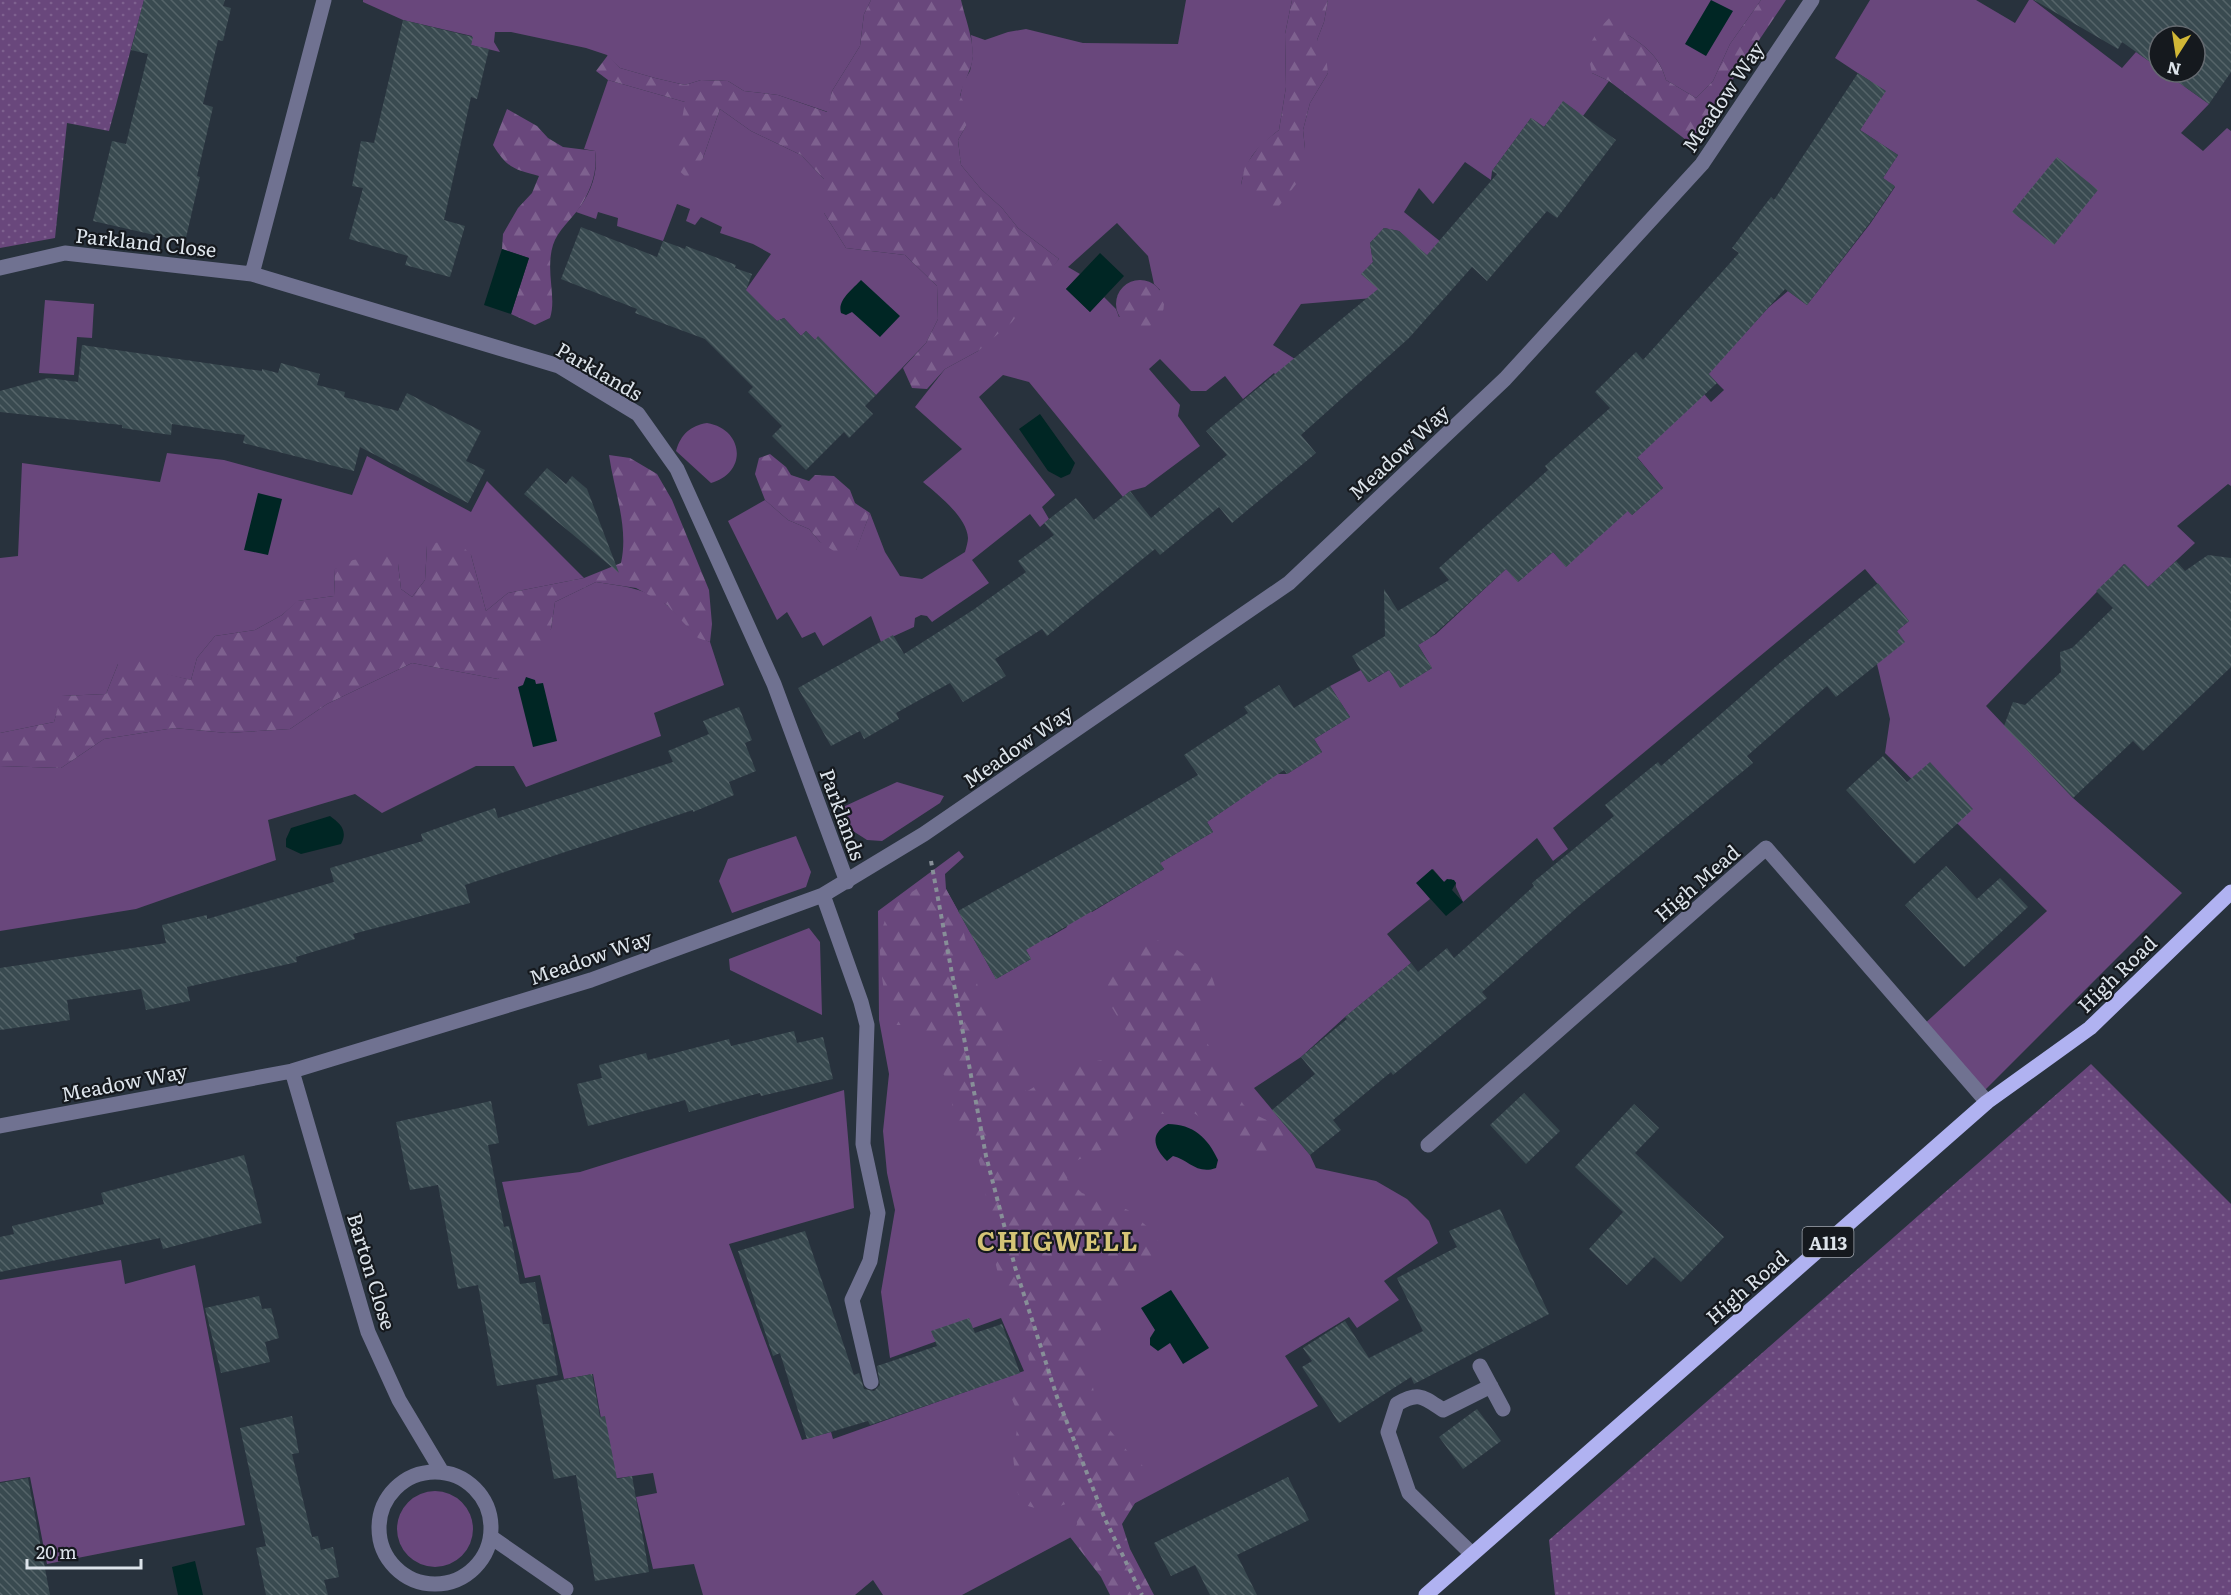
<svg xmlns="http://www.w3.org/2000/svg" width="2231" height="1595" viewBox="0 0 2231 1595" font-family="Literata,serif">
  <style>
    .grass { fill: #69477c; fill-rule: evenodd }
    .forest { fill: url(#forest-firs) }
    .park { fill: url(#park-dots) }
    .water { fill: #002624 }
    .building { fill: url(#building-back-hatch) }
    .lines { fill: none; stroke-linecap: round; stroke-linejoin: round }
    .path { stroke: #878f98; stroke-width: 4; stroke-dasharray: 4.5 4.5; stroke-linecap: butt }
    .minor { stroke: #707291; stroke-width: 15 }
    .major { stroke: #b0b2f1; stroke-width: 15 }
    .labels { text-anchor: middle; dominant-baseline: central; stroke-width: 4.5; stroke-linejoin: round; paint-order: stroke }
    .shield { fill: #15191e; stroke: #a1a7ae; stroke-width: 1.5 }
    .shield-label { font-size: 18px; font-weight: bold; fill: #dde4eb }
    .street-label { font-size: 20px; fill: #dde4eb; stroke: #15191e }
    .district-label { font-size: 26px; font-weight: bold; letter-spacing: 1.5px; fill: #d5c476; stroke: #15191e }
  </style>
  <defs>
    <pattern id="forest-firs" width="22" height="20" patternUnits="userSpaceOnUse" patternTransform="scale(1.5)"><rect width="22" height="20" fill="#69477c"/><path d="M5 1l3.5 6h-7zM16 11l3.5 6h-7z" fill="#7e618f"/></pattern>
    <pattern id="park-dots" width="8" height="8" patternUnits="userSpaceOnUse" patternTransform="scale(1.5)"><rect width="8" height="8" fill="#69477c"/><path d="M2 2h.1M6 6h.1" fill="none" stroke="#7e618f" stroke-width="1.8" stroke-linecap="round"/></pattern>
    <pattern id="building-back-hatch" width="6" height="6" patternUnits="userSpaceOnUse" patternTransform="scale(1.5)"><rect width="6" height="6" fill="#394a50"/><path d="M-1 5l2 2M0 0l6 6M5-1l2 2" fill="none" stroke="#556469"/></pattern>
  </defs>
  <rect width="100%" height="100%" fill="#28323d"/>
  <path class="grass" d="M363 0H871L864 14 860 46 832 91 828 112 778 95 744 91 728 81 701 80 685 85 655 78 620 68 607 55 586 48 511 32H495L494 42 500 52 471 45 472 36 403 20 363 2Z
    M1186 0H1292L1285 34 1286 87 1279 130C1257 148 1247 156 1241 185L1305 149 1303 130 1310 103 1328 73 1317 40 1324 22 1328 0H1761L1730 44 1713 81 1696 98 1666 80C1660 58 1647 47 1628 35L1592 73 1609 81 1583 116 1563 102 1544 127 1531 118 1492 171 1491 180 1465 162 1433 204 1419 188 1404 212 1452 251 1441 268 1399 231 1384 228 1370 243 1373 262 1362 274 1380 290 1373 298 1301 304 1273 345 1295 359V398L1274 373 1243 399 1225 376 1206 391H1191L1160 359 1149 369 1180 405 1178 416 1200 446 1145 487 1130 491 1123 497 1029 382 1003 375 979 397 1055 495 1042 507 1049 519 1040 527 1030 514 972 560 989 583 932 622 927 616 921 615 915 618 914 627 881 642 871 616 823 646 815 632 802 638 787 612 777 620 728 521 765 500 788 520 809 529 820 542 856 550 870 513 885 552 900 576 922 579 965 552C966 548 968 542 968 538 967 517 937 494 923 482L962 449 915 407 945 369 978 351 1059 259 1018 228 1002 208 981 189 961 165 958 140 966 126 960 97 963 83 970 71 973 56 971 35 985 40 1008 32 1026 29 1083 43 1178 44ZM1117 223 1148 256 1154 284 1160 290 1119 317 1116 309 1104 297 1090 312 1066 289 1080 274 1068 267Z
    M1870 0H1976L2015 23 2029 0H2033L2122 68 2136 52 2159 68V72H2164L2209 104 2181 133 2203 151 2227 128 2231 131V486L2228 484 2177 526 2195 543 2148 587 2124 564 1986 706 2073 798 2182 893 1980 1095 1921 1027 2047 911 1885 753 1890 719 1877 664 1897 631 1909 621 1865 569 1553 828 1568 849 1553 861 1537 838 1463 902 1456 887V883L1451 879 1444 882 1433 869 1417 883 1430 899 1387 934 1411 963 1345 1017 1301 1057 1254 1088 1310 1155 1316 1168 1376 1181 1407 1199 1429 1221 1438 1243 1384 1281 1399 1300 1357 1328 1349 1317 1285 1356 1318 1406 962 1595H883L873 1580 855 1595H703L694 1564 653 1569 636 1497 657 1493 653 1473 612 1479 593 1374 564 1379 540 1275 525 1278 502 1182 580 1172 844 1090 854 1208 729 1244 802 1440 831 1432 833 1439 1024 1371 1001 1318 890 1358 881 1292 895 1210 887 1173 883 1131 889 1074 879 1020 878 911 959 851 964 857 945 874 946 889 996 979 1031 959 1014 929 1036 917 1048 938 1067 927 1051 898 1092 912 1164 869 1160 863 1213 832 1207 822 1277 774H1287L1322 752 1314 739 1350 717 1330 686 1361 670 1369 682 1389 670 1401 687 1432 668 1418 645 1436 634 1506 569 1518 582 1553 552 1566 567 1622 505 1632 515 1663 488 1637 457 1704 394 1711 402 1724 390 1708 374 1769 307 1788 291 1807 305 1870 224 1895 187 1883 178 1898 155 1860 130 1885 91 1835 58Z
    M608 80 685 102 703 158 720 109 751 131 801 155 824 179V213L846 248 905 255 937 286 938 319 926 343 876 395 818 337 815 340 806 331 801 336 784 318 777 321 745 291 771 254 753 244 720 233 722 227 701 217 695 225 686 221 690 209 677 204 663 241 617 226 618 218 598 212 596 219 576 212C590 195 599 173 595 151L584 149Z
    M45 300 94 304 92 338 77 337 74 375 39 373Z
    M707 423C744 429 748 473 711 483L676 451C681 434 690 426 707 423Z
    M167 453 224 460 352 495 367 456 471 512 487 481 584 578 508 593 486 611 471 555 427 546 425 580 412 597 401 589 398 564 335 569 334 596 298 601 282 615 255 630 215 636 197 658 191 680 118 664 106 694 62 696 54 722 0 733V558L18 556 22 463 160 482Z
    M596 582C622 586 647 588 668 606 683 618 691 635 710 642L724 685 654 713 661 736 526 787 514 766H476L382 813 355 794 268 820 276 860 136 909 0 931V766L61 768 104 739 174 728 227 733 290 729 327 704 412 663 498 679 551 629 555 602Z
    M897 782 944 796 940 803 882 841 867 840 853 831 843 807Z
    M796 836 811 872 806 887 732 913 719 881 728 859Z
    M809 928 820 942 822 1015 730 970 729 959Z
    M121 1260 125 1284 195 1265 245 1525 47 1564 30 1477 0 1482V1280Z
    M397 1529a38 38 0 1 1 76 0a38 38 0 1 1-76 0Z"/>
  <path class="forest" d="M871 0H961C965 18 973 37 973 56 972 70 963 82 960 96L969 110 966 126 958 140 961 165 981 189 1002 208 1018 228 1059 259 1012 322 978 351 945 369 927 389 912 388 903 368 926 343 938 319 937 286 905 255 846 248 824 213V179L801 155 751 131 720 109 703 158 687 178 674 166 685 102 608 80 596 71 608 55 620 68 655 78 685 85 701 80 728 81 744 91 778 95 827 112 832 91 860 46 864 14Z
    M1292 0H1328L1324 22 1317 40 1325 49 1328 73 1310 103 1303 130 1305 149 1300 179 1279 206 1263 208 1241 185 1245 166 1260 145 1279 130 1286 87 1285 34Z
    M1761 0H1786L1690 143 1609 81 1592 73 1587 49 1599 29 1612 15 1624 18 1628 35C1647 47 1660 58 1666 80L1696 98 1713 81 1730 44Z
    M507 109 537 126 548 138 563 147 595 151C598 171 591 190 580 207 571 220 558 230 553 245 545 271 557 297 550 318L535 325 511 314 529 258 502 249 503 234 518 208 532 193 539 176C515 170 507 168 493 145Z
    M1116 304a24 24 0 1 1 48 0a24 24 0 1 1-48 0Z
    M770 454 786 467 791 475 809 481 815 475 834 476 850 490 855 503 870 513 856 551 840 555 820 542 809 529 788 520 765 500 755 474 759 458Z
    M609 455 630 458 657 474 672 500 709 590 712 624 710 642 698 638 667 605 636 588 596 582 555 602 551 629 541 658 498 679 412 663 327 704 290 729 227 733 174 728 104 739 61 768 0 766V733L54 722 61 696 106 694 118 664 144 650 167 674 191 680 197 658 215 636 255 630 282 615 297 601 334 596 335 569 353 560 385 555 398 564 401 589 412 597 425 580 427 546 453 537 471 555 486 611 508 593 584 578 621 563C629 527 614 491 609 455Z
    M919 887 946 889 958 911 978 987 1006 1024 1009 1047 1026 1092 1065 1068 1110 1058 1122 1053 1128 1034 1108 1001V979L1120 959 1141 942 1157 940 1173 947 1211 974 1216 989 1197 1019C1201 1045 1219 1053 1232 1073 1237 1083 1237 1095 1243 1104 1253 1117 1274 1122 1288 1129L1275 1158 1259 1165 1235 1144 1229 1127 1214 1126 1186 1108 1174 1115 1144 1112 1132 1119 1122 1135 1113 1145 1073 1162 1067 1179 1082 1193 1128 1210 1151 1230 1162 1248 1148 1270 1115 1290 1089 1363 1096 1405 1104 1423 1129 1453 1144 1467 1145 1487 1122 1524 1130 1549 1154 1595H1110L1101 1577 1070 1537 1077 1524 1076 1511 1066 1504C1049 1510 1040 1511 1023 1504L1017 1491 1013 1456 1019 1416 1009 1392 1031 1369 1025 1342 1014 1330 1006 1308 988 1231 985 1182 979 1161 955 1123 949 1083 940 1069 935 1039 909 1025H889C886 989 868 937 893 907 900 899 911 893 919 887Z"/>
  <path class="park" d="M0 0H144L109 131 67 123 55 238 0 248Z
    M2091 1064 2231 1204V1595H1555L1549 1540Z"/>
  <path class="water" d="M1711 0 1733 11 1706 56 1685 44Z
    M502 249 529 258 511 314 484 305Z
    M1100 253 1124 276 1090 312 1066 289Z
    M861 280 900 316 880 337 852 312 846 315 841 313C837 300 853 289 861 280Z
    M1040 414 1075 463 1070 474 1061 478 1048 471 1019 429Z
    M258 493 282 499 268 555 244 550Z
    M526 677 535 680 536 684 543 683 557 741 533 747 518 687 523 685Z
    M330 816C341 824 348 831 341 844L301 854 286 847V839L291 828Z
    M1432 869 1444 882 1447 879 1454 880 1456 883 1452 890 1463 902 1446 916 1416 883Z
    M1168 1124C1193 1124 1208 1138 1218 1160L1216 1168C1197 1175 1189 1160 1173 1156L1167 1161C1154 1148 1149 1134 1168 1124Z
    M1171 1290 1209 1348 1183 1364 1170 1343 1158 1351 1150 1345V1338L1155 1330 1141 1308Z
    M195 1561 203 1595H178L172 1567Z"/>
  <path class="building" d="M144 0H225L223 6 231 8 223 41 218 40 203 104 213 107 197 176 200 177 185 242 93 221 112 141 126 144 148 54 131 50Z
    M2034 0H2231V72L2209 104 2164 72H2195V36H2159V68L2122 42 2118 49Z
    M403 20 473 37 471 45 489 49 477 99 471 97 444 220 465 226 450 277 405 265 408 256 349 239 363 188 352 186 361 141 374 143Z
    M1858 73 1886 91 1860 130 1898 155 1883 178 1895 186 1872 220 1807 305 1785 289 1709 374 1717 383 1637 458 1663 488 1632 515 1628 511 1566 567 1553 552 1518 582 1506 569 1430 638 1418 645 1432 668 1400 688 1389 670 1368 682 1352 656 1385 636 1384 589 1398 611 1449 580 1439 568 1548 470 1545 466 1610 408 1595 392 1636 352 1643 360 1739 253 1732 248 1771 197 1774 200Z
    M1563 101 1616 140 1557 218 1547 211 1487 281 1472 267 1409 338 1301 435 1316 453 1232 523 1219 507 1160 555 1155 549 1047 636 1042 629 995 659 1006 676 963 702 950 683 896 713 899 719 864 739 860 731 831 746 798 688 893 635 904 654 973 610 1026 572 1018 561 1054 535 1044 523 1076 498 1094 520 1130 491 1151 518 1227 455 1206 431 1378 289 1361 274 1373 262 1370 243 1384 228 1399 231 1427 255 1497 174 1492 171 1531 118 1544 127Z
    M2057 157 2098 190 2054 245 2012 212Z
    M581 227 657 257 663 241 685 249 686 246 736 265 735 268 752 274 746 290 777 321 784 318 801 336 806 331 815 340 818 336 876 395 865 406 873 414 849 438 844 432 806 470 772 436 782 426 748 392 753 387 705 339 635 313 637 309 561 279Z
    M82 345 262 371V369L278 373 281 363 320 374 317 385 345 392 344 397 398 411 407 393 481 431 466 461 485 470 468 503 360 447 354 471 243 443 245 435 172 424 171 435 122 428V425L0 412V391L48 378 78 382Z
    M547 468 566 484 572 476 587 489 619 573 524 494Z
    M2208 555 2231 558V667L2143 751 2133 741 2073 798 2004 726 2013 702 2025 705 2061 672 2060 652 2072 648 2113 608 2096 591 2125 564 2148 587 2176 561 2185 571Z
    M1878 583 1909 621 1897 631 1905 642 1836 697 1827 686 1747 756 1753 763 1580 905 1482 992 1487 998 1393 1075 1391 1072 1333 1120 1341 1130 1310 1155 1272 1110 1315 1074 1301 1057 1347 1019 1345 1017 1411 963 1418 972 1447 948 1454 958 1534 886 1532 883 1614 816 1605 805 1658 762 1661 766 1775 667Z
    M1279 685 1294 708 1330 686 1350 717 1314 739 1322 752 1287 774 1284 770 1207 822 1213 832 1160 863 1164 869 1026 950 1031 959 996 979 958 911 1108 828 1198 775 1184 755 1248 713 1244 707Z
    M739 707 752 740 745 743 756 771 729 782 734 795 693 812V810L465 885 470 903 353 934 355 939 296 957 297 962 187 987 190 1001 146 1010 141 989 67 1000 70 1020 0 1030V968L166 943 162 925 207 915V919L334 882 330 868 423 841 421 834 495 808 498 818 673 762 668 751 709 734 703 721Z
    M1883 756 1907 782 1930 762 1973 809 1914 864 1846 790Z
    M1946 866 1977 899 2000 878 2028 907 1964 967 1905 905Z
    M794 1031 797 1043 823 1037 833 1079 761 1096 760 1093 689 1112 685 1100 588 1126 577 1084 602 1078 599 1065 646 1053 648 1060 729 1039 731 1046Z
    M1524 1093 1560 1131 1526 1164 1490 1125Z
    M491 1101 499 1143 488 1145 504 1227 509 1226 520 1284 535 1282 543 1324H549L558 1375 497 1386 478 1285 458 1289 438 1185 410 1190 396 1122Z
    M1634 1104 1659 1128 1635 1153 1724 1237 1681 1282 1654 1257 1627 1285 1589 1249 1623 1212 1575 1167Z
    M244 1155 262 1223 163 1249 160 1238 0 1272V1237L14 1234 12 1226 104 1204 101 1193Z
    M1500 1209 1549 1314 1414 1384 1411 1377 1339 1423 1302 1367 1312 1361 1303 1348 1345 1321 1369 1358 1423 1331 1397 1278 1457 1247 1449 1231Z
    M805 1231 854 1375 859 1373 864 1389 874 1391 880 1385 877 1366 937 1346 931 1331 969 1318 975 1333 1002 1324 1020 1373 870 1425 868 1421 807 1439 780 1353 773 1356 738 1251Z
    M259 1296 262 1309 271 1308 279 1338 265 1342 270 1362 221 1373 205 1308Z
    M592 1374 600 1417 605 1416 617 1479 632 1476 649 1572 595 1581 576 1475 554 1479 536 1385Z
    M1477 1409 1501 1441 1463 1469 1439 1437Z
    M292 1416 299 1453 292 1454 312 1537 318 1536 321 1550 333 1547 339 1577 324 1580 328 1595H266L256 1548 266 1546 240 1428Z
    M1288 1477 1309 1520 1237 1555 1257 1595H1210L1195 1565 1171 1576 1154 1543Z
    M28 1478 50 1595H0V1483Z"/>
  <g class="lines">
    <path class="path" d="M931 861 986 1156 1015 1267 1057 1397 1105 1519 1142 1595"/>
    <path class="minor" d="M324 0 252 274 559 366 638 414 677 469 774 684 847 882
      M0 268 65 253 252 274
      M823 895 861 1002 867 1025 863 1144 878 1213 870 1261 852 1300 871 1382
      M292 1071 368 1332 399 1400 442 1472
      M0 1126 292 1071 591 980 823 895 924 834 1289 583 1505 379 1702 164 1812 0
      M1428 1145 1766 848 1987 1102
      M1480 1366 1503 1409
      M379 1528a56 56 0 1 1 112 0a56 56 0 1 1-112 0Z
      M491 1537 566 1589
      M1472 1554 1409 1493 1388 1432 1397 1404C1419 1391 1423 1397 1443 1410L1491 1386"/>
    <path class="major" d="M1426 1595 1987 1102 2090 1028 2231 892"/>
  </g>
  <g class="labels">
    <rect class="shield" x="1802.5" y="1227" width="51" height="30" rx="4.5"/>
    <g class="shield-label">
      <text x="1828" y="1242">A113</text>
    </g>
    <g class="street-label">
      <text transform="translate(1722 96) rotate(-56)">Meadow Way</text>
      <text transform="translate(146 241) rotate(6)">Parkland Close</text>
      <text transform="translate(600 370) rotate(30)">Parklands</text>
      <text transform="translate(1398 451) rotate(-43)">Meadow Way</text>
      <text transform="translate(1017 745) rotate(-35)">Meadow Way</text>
      <text transform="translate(844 814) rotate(70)">Parklands</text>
      <text transform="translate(1696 882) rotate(-41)">High Mead</text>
      <text transform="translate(590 956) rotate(-19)">Meadow Way</text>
      <text transform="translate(2116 973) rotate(-44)">High Road</text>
      <text transform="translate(124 1081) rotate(-11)">Meadow Way</text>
      <text transform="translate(373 1271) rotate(73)">Barton Close</text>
      <text transform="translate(1746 1286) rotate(-41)">High Road</text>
    </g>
    <g class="district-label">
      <text x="1058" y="1239">CHIGWELL</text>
    </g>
  </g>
  <g transform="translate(2177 54) rotate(192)"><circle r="28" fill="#15191e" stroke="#656a70" stroke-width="1.5"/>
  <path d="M0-4.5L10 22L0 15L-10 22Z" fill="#d1b736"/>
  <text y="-9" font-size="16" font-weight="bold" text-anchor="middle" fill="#dde4eb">N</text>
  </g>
  <path d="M27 1559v9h114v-9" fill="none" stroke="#dde4eb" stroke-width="3"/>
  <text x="36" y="1559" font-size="18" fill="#dde4eb" stroke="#15191e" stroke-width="4.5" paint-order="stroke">20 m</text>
</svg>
